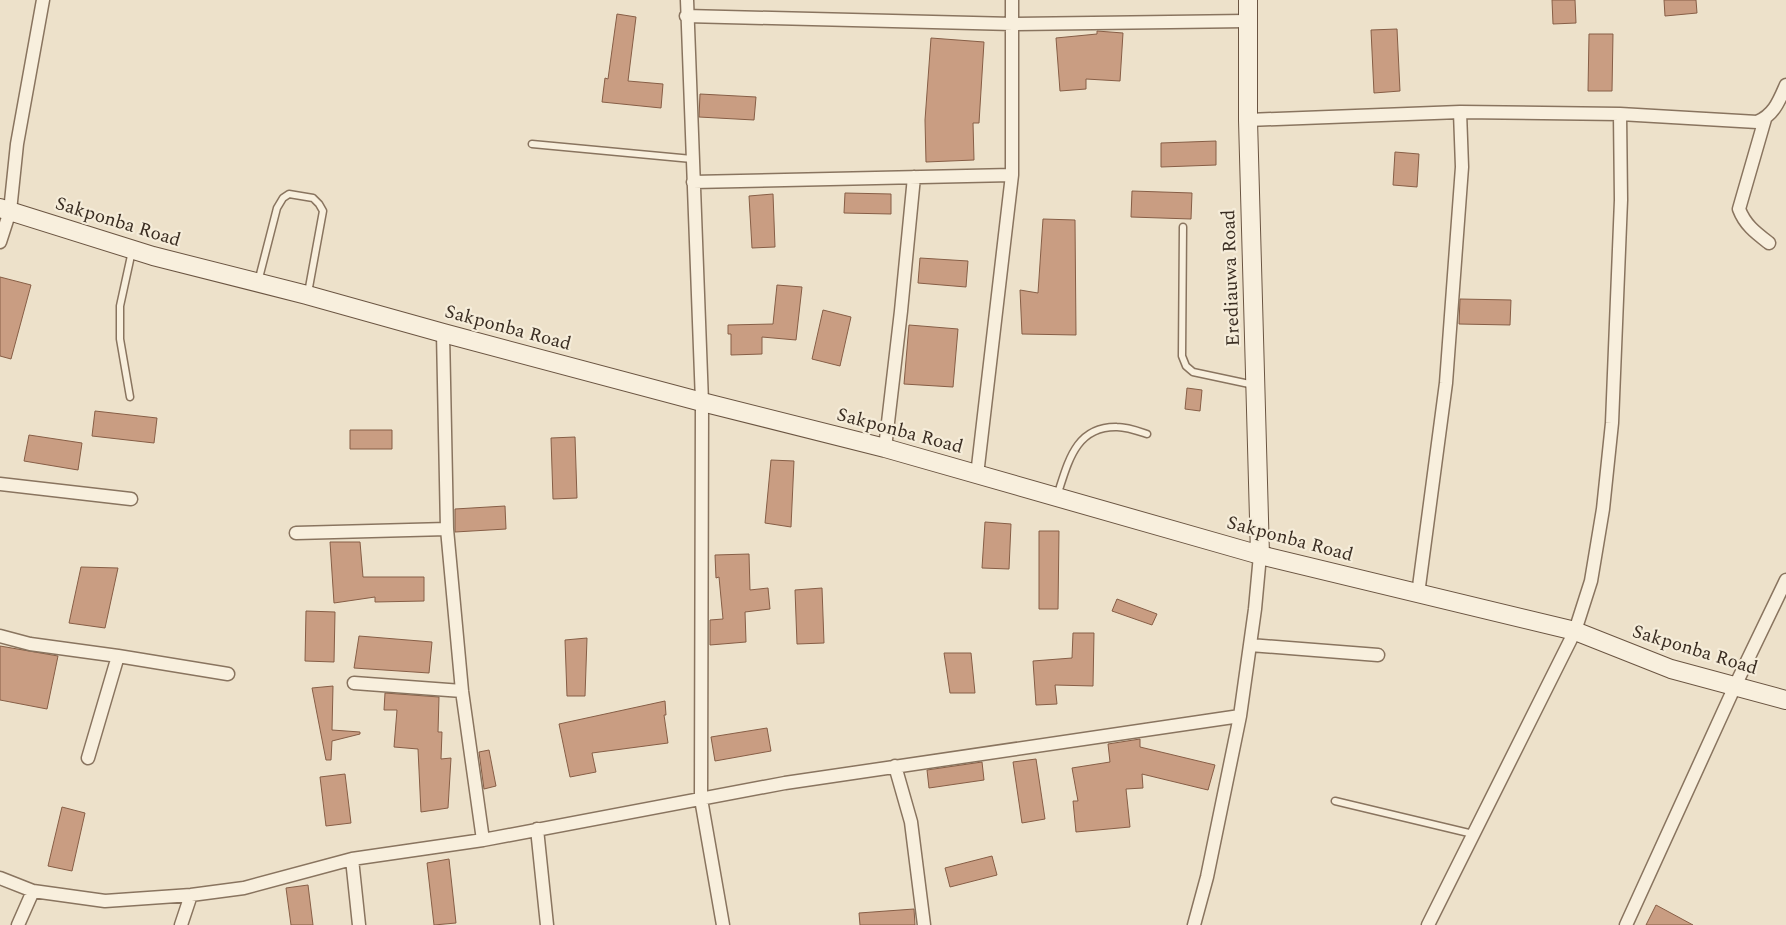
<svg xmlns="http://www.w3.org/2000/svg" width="1786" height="925" viewBox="0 0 1786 925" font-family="Spectral,serif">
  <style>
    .building { fill: #c99d82; stroke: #875e46 }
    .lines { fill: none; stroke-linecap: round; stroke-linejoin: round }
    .lane-casing { stroke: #89745f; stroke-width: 9 }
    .street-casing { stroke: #89745f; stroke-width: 15 }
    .secondary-casing { stroke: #6b5542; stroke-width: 20 }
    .lane { stroke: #f8efdd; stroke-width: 6 }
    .street { stroke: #f8efdd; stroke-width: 12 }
    .secondary { stroke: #f8efdd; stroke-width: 18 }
    .labels { text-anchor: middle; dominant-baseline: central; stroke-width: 4.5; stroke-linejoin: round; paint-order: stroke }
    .street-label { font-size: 19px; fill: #3a2d22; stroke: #f5ecd9 }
  </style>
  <rect width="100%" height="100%" fill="#ede1ca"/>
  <path class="building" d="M1552 0H1575L1576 23 1553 24Z
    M1664 0H1696L1697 13 1665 16Z
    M617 14 636 17 628 81 663 84 661 108 602 102 605 78 608 79Z
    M1397 29 1400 91 1374 93 1371 30Z
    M1097 31 1123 33 1120 81 1086 79V89L1060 91 1056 38 1097 34Z
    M1589 34H1613L1612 91H1588Z
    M931 38 984 42 979 123H973L974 160 926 162 925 120Z
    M700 94 756 97 754 120 699 117Z
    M1216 141V165L1161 167V143Z
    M1395 152 1419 154 1417 187 1393 185Z
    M1132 191 1192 193 1191 219 1131 217Z
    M845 193 891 194V214L844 213Z
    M773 194 775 247 752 248 749 196Z
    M1043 219 1075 220 1076 335 1022 334 1020 290 1038 293Z
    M920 258 968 261 966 287 918 283Z
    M0 277 31 285 11 359 0 356Z
    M777 285 802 287 796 340 762 337V354L731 355V334H728V325L773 324Z
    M1460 299 1511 300 1510 325 1459 324Z
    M823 310 851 317 840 366 812 359Z
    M909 325 958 329 953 387 904 384Z
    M1187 388 1202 390 1200 411 1185 409Z
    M95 411 157 418 154 443 92 436Z
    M350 430H392V449H350Z
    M29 435 82 443 78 470 24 461Z
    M575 437 577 498 553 499 551 438Z
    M771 460 794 461 791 527 765 523Z
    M505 506 506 529 455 532V509Z
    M985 522 1011 524 1009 569 982 568Z
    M1039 531H1059L1058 609H1039Z
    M330 542H360L363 577H424V601L375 602V597L334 603Z
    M749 554 750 590 768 588 770 609 745 612 746 642 710 645V620L723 619 719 577 716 578 715 555Z
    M81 567 118 568 105 628 69 623Z
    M822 588 824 643 797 644 795 590Z
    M1117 599 1157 614 1152 625 1112 611Z
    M306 611 335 612 334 662 305 661Z
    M1073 633H1094L1093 686 1055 685 1057 704 1036 705 1033 661 1072 658Z
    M359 636 432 642 429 673 354 668Z
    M587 638 585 696H567L565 640Z
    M0 646 58 656 47 709 0 700Z
    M944 653H971L975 693H950Z
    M333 686 332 730 360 732V734L332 741 331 760H326L312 688Z
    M385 693 439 697 438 732H442L441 759 451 758 448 808 421 812 418 749 394 747 397 710H384Z
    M665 701 666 715H664L668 743 592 753 596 772 570 777 559 724Z
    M767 728 771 751 715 761 711 737Z
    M1140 739V747L1215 765 1208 790 1142 774 1143 788 1126 789 1130 827 1076 832 1073 801H1078L1072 768 1110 762 1108 744Z
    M489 750 496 786 484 789 479 752Z
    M1036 759 1045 819 1022 823 1013 762Z
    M982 762 984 780 929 788 927 770Z
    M345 774 351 823 326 826 320 777Z
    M62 807 85 813 72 871 48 866Z
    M992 856 997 875 950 887 945 868Z
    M449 859 456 923 434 925 427 863Z
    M308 885 313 925H291L286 888Z
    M1656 905 1693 925H1646Z
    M914 909 915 925H860L859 913Z"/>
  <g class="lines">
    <defs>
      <path id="lane" d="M532 144 692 159
        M1183 227 1182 356 1186 366 1193 372 1254 385
        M258 282 277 208 283 198 289 194 313 198 319 204 323 211 308 293
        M130 397 120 339V306L132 251
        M1057 496C1068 463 1075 426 1117 427 1127 427 1138 431 1147 434
        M1335 801 1473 834"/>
      <path id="street" d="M687 0 702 402 701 799 723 925
        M686 16 1013 24 1247 21
        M1765 119 1739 209C1745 225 1756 233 1769 243
        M1248 120 1460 112 1620 114 1757 122C1774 115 1779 101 1786 85
        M693 182 1012 175
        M0 242 10 211 17 144 43 0
        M443 333 447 529 462 691 483 840
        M885 448 901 311 914 177
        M977 475 1012 175V0
        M0 484 131 499
        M296 533 447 529
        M1418 594 1446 383 1462 167 1460 112
        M0 636 30 644 118 656 228 674
        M1250 645 1378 655
        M354 683 462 691
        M88 758 118 656
        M895 766 911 822 924 925
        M537 829 547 925
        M352 859 359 925
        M0 878 33 891 105 901 191 895 244 888 352 859 483 840 785 783 1240 716 1255 609 1260 555
        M18 925 33 891
        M181 925 191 895
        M1194 925 1207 877 1240 716
        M1428 925 1575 631 1591 581 1603 509 1612 423 1621 200 1620 114
        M1626 925 1735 686 1786 580"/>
      <path id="secondary" d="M1248 0V120L1260 555
        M0 208 153 256 307 295 443 333 702 402 885 448 1260 555 1575 631 1671 669 1786 700"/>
    </defs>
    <use href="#lane" class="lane-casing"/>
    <use href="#street" class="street-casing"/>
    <use href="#secondary" class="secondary-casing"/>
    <use href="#lane" class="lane"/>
    <use href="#street" class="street"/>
    <use href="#secondary" class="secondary"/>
  </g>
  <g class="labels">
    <g class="street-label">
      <text transform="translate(118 222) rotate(17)">Sakponba Road</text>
      <text transform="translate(1231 278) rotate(-92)">Erediauwa Road</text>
      <text transform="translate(508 328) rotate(15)">Sakponba Road</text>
      <text transform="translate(900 431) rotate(15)">Sakponba Road</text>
      <text transform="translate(1290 539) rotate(15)">Sakponba Road</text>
      <text transform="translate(1695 650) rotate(17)">Sakponba Road</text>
    </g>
  </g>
</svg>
